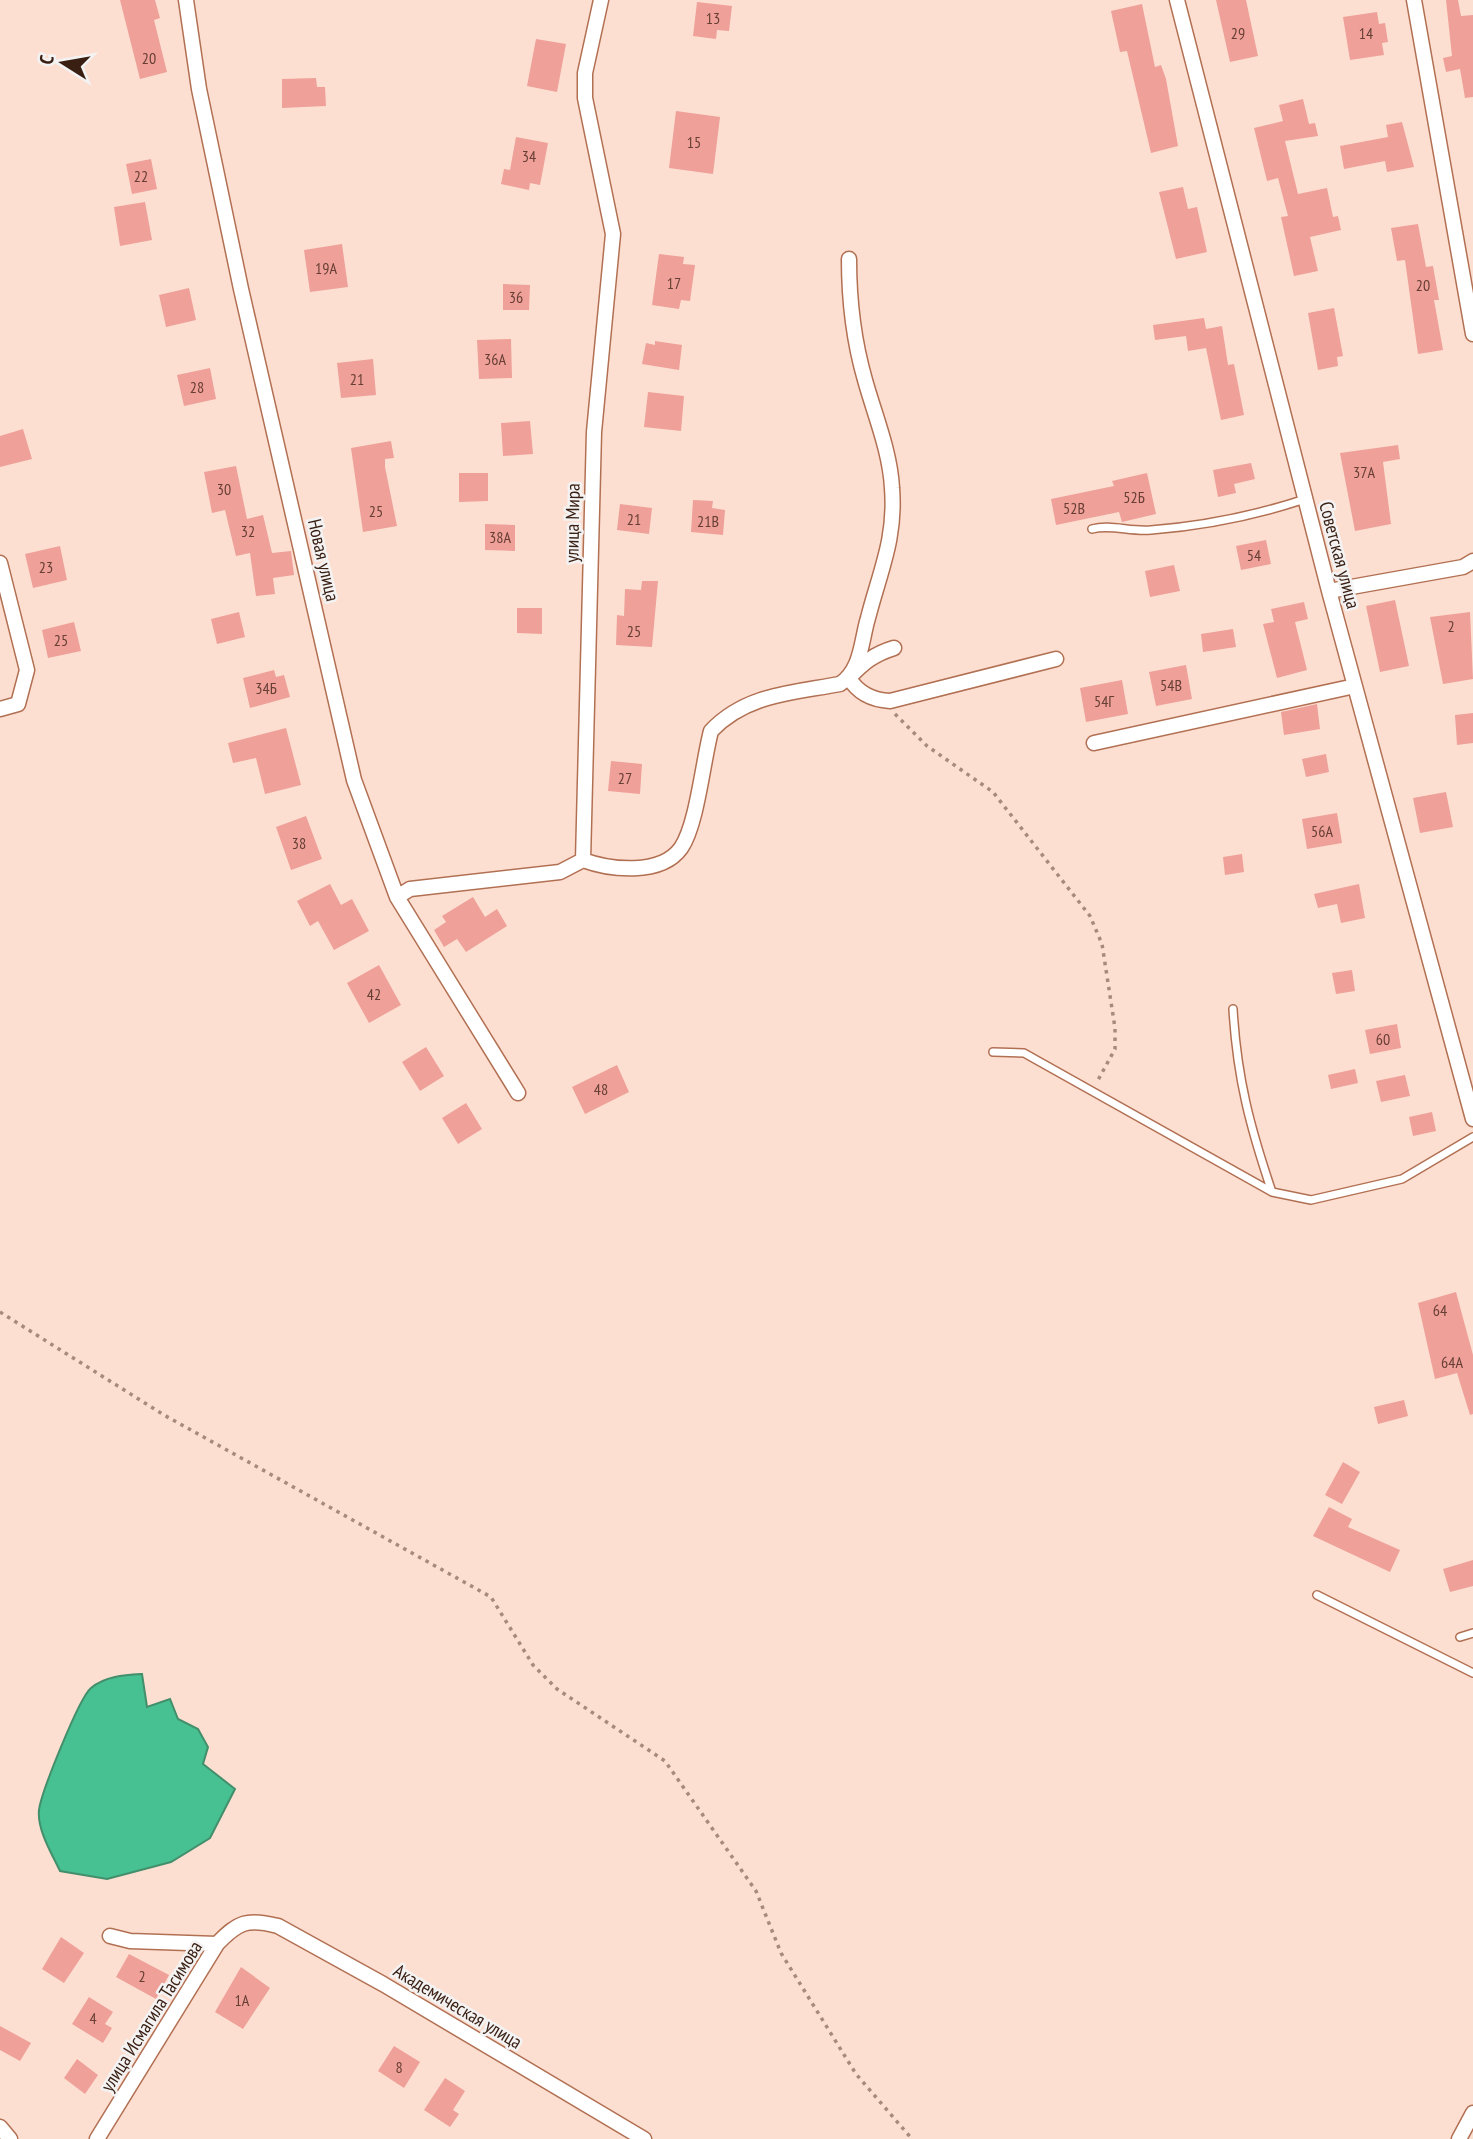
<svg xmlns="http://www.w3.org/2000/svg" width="1473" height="2139" viewBox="0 0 1473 2139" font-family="'PT Sans Narrow',sans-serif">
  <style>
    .water { fill: #47c092; stroke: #438f6c; stroke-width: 2 }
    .building { fill: #eea099 }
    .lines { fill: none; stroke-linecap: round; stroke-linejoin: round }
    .lane-casing { stroke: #b27053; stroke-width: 10 }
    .street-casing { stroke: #b27053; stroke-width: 17 }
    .path { stroke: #a78a7d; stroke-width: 3.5; stroke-dasharray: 3.5 5; stroke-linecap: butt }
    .lane { stroke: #fff; stroke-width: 7 }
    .street { stroke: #fff; stroke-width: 14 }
    .labels { text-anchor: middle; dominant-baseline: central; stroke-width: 5; stroke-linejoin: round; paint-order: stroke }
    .number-label { font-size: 16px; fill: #663e34 }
    .street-label { font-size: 19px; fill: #391e12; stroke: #f3f3f3 }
  </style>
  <rect width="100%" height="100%" fill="#fddfd2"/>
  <path class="water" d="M142 1674 147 1707 170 1699 178 1719 198 1729 208 1747 203 1764 235 1789 210 1838 171 1862 107 1879 60 1871C52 1854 37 1830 39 1810 41 1793 79 1698 91 1688 105 1676 125 1675 142 1674Z"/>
  <path class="building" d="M120 0H155L160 18 154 20 167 72 140 79Z
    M1216 0H1246L1258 56 1230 62Z
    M1446 0H1458L1461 16 1473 15V97L1465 98 1460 69 1446 72 1443 58 1452 56Z
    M697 2 732 6 729 31 717 30 716 39 693 36Z
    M1142 4 1155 67 1161 65 1166 79 1178 146 1151 153 1127 51 1120 52 1111 11Z
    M1377 12 1379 24 1385 23 1388 42 1382 43 1384 55 1350 60 1343 17Z
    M536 39 566 44 557 92 527 86Z
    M316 78 317 87H325L326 106 282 108V79Z
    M1303 99 1309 124 1315 123 1318 136 1285 141 1298 194 1327 188 1333 217 1338 216 1341 230 1310 237 1318 271 1294 276 1281 217 1288 216 1278 178 1267 181 1254 128 1283 121 1279 105Z
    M676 111 720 117 713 174 669 168Z
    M1402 122 1414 167 1387 172 1385 161 1344 169 1340 146 1388 137 1386 125Z
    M516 137 548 143 540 185 530 183 529 190 501 184 504 169 510 170Z
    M151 159 157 189 132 194 126 164Z
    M1183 187 1188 209 1197 207 1207 252 1176 259 1159 192Z
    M145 202 152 240 120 246 114 207Z
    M1418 224 1426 267 1433 266 1439 300H1434L1443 350 1418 354 1405 260 1397 261 1391 228Z
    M342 244 348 287 310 292 304 250Z
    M659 254 684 257 683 264 695 265 690 301 681 300 679 309 652 305Z
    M503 284 530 285 529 310H503Z
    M189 288 196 320 166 327 159 295Z
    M1334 308 1343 356 1337 357 1338 366 1318 370 1308 313Z
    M1204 318 1206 329 1222 326 1228 365 1234 364 1244 415 1221 420 1206 348 1188 351 1186 336 1155 340 1153 325Z
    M511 339 512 378 479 379 477 340Z
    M655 341 682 345 679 370 642 364 646 343 655 345Z
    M373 359 376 395 341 398 337 363Z
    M210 368 216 399 184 406 177 375Z
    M648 392 684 396 681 431 644 427Z
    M530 421 533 454 503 456 501 423Z
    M23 429 32 459 0 467V436Z
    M391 441 394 458 385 459V467L397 526 363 532 351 448Z
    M1398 445 1400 459 1383 462 1391 524 1355 531 1340 453Z
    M1251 463 1255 479 1234 484 1236 493 1218 497 1213 470Z
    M236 466 247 519 263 515 272 553 291 551 294 575 273 578 275 594 256 596 250 553 236 556 225 510 212 513 204 472Z
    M459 473H488V501L459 502Z
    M1147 473 1156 514 1122 522 1119 512 1056 525 1051 499 1114 486 1112 481Z
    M693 500 713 501 712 508 725 510 723 535 691 532Z
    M620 504 652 508 649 534 617 530Z
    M485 524 515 525V551L485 550Z
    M1266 540 1271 564 1241 570 1236 546Z
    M60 546 67 580 33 588 25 554Z
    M1174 565 1180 591 1150 597 1145 571Z
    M642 581H658L652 647 616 645 617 615 624 616 625 589 641 590Z
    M1395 600 1409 666 1380 672 1366 606Z
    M1304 602 1308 619 1295 622 1307 670 1277 678 1263 624 1274 622 1271 609Z
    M517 608H542V634L517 633Z
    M239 612 245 637 217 644 211 619Z
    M1470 612 1473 679 1443 684 1430 617Z
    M74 622 81 651 48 658 42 630Z
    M1233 629 1236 647 1203 652 1201 634Z
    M1186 665 1192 699 1156 706 1149 672Z
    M274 670 276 677 284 675 290 697 250 708 243 678Z
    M1122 680 1128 714 1086 722 1080 688Z
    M1317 704 1320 729 1284 735 1281 712Z
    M1473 713V743L1457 745 1455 715Z
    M286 728 301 785 265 794 256 758 233 763 228 743Z
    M1326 754 1329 772 1306 777 1302 759Z
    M611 761 642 764 640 794 608 791Z
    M1446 792 1453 827 1420 833 1413 798Z
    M1337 813 1342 843 1307 849 1302 819Z
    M306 816 322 859 291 870 276 827Z
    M1242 854 1244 872 1225 875 1223 857Z
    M330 884 341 905 352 899 369 931 334 950 318 921 310 926 297 901Z
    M1359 884 1365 918 1341 923 1337 904 1318 908 1314 894Z
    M473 897 485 917 497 909 507 926 466 952 457 939 444 947 434 930 446 922 442 916Z
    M379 965 401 1005 369 1023 347 983Z
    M1352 970 1355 991 1336 994 1332 973Z
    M1397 1024 1401 1048 1370 1054 1365 1030Z
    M426 1047 444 1076 420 1091 402 1062Z
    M617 1065 629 1092 585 1114 572 1087Z
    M1355 1069 1358 1083 1331 1089 1328 1075Z
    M1405 1075 1410 1096 1381 1102 1376 1081Z
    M466 1103 482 1129 458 1144 442 1118Z
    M1432 1112 1436 1131 1413 1136 1409 1117Z
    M1456 1292 1473 1355V1414L1470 1415 1457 1373 1435 1379 1418 1303Z
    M1404 1400 1408 1416 1378 1424 1374 1407Z
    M1343 1462 1360 1472 1342 1504 1325 1495Z
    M1329 1507 1352 1519 1348 1527 1400 1550 1390 1572 1313 1536Z
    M1473 1560V1586L1450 1592 1443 1569Z
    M61 1937 84 1953 64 1983 42 1969Z
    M129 1954 169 1975 156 1999 116 1977Z
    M241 1967 270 1988 243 2029 215 2012Z
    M89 1997 113 2012 105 2024 112 2028 103 2043 72 2024Z
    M0 2026 31 2043 20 2061 0 2050Z
    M394 2046 420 2062 404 2088 378 2071Z
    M77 2059 98 2075 85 2094 64 2078Z
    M445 2078 465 2091 453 2110 459 2114 450 2127 424 2110Z"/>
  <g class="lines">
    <defs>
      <path id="lane" d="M1092 529C1111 524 1130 532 1151 530 1201 526 1257 515 1305 499
        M1233 1009C1237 1078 1250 1127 1272 1192
        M993 1052 1024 1053 1272 1192 1311 1200 1402 1179 1473 1137
        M1317 1595 1473 1673
        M1460 1637 1473 1633"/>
      <path id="street" d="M186 0 199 89 241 289 354 780 397 897 518 1093
        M1177 0 1329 591 1473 1119
        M1414 0 1473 334
        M0 563 27 670 18 704 0 709
        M1329 591 1463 567 1473 561
        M894 648C874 654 863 663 849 678 858 693 872 700 890 701L1056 659
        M1094 743 1355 686
        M583 860C610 870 661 876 681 848 697 825 703 761 711 731 746 694 793 693 840 684 862 669 861 641 868 618 880 571 896 539 892 488 890 451 875 416 865 380 854 342 849 299 849 259
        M397 897 410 889 560 872 583 860 594 432 613 234 585 98V73L601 0
        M110 1936 130 1941 217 1944
        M0 2127 10 2139
        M97 2139 217 1944C238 1922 247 1918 278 1926L383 1984 644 2139
        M1459 2139 1473 2113"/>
    </defs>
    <use href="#lane" class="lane-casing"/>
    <use href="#street" class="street-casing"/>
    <path class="path" d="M895 714 927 746 993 792 1090 916 1102 944 1115 1028V1049L1097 1082
      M0 1312 164 1415 491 1597 533 1665 557 1689 665 1761 756 1891 781 1953 856 2074 912 2139"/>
    <use href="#lane" class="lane"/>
    <use href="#street" class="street"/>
  </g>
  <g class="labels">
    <g class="number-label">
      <text x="713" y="18">13</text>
      <text x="1238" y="33">29</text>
      <text x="1366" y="33">14</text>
      <text x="149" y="58">20</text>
      <text x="694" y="142">15</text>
      <text x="529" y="156">34</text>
      <text x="141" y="176">22</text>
      <text x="326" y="268">19А</text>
      <text x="674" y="283">17</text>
      <text x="1423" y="285">20</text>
      <text x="516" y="297">36</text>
      <text x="495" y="359">36А</text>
      <text x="357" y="379">21</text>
      <text x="197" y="387">28</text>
      <text x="1364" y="472">37А</text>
      <text x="224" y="489">30</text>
      <text x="1134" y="497">52Б</text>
      <text x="1074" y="508">52В</text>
      <text x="376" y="511">25</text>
      <text x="634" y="519">21</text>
      <text x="708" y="521">21В</text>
      <text x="248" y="531">32</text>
      <text x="500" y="537">38А</text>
      <text x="1254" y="555">54</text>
      <text x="46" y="567">23</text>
      <text x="1451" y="626">2</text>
      <text x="634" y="631">25</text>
      <text x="61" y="640">25</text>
      <text x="1171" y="685">54В</text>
      <text x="266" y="688">34Б</text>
      <text x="1104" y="701">54Г</text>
      <text x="625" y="778">27</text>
      <text x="1322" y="831">56А</text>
      <text x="299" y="843">38</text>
      <text x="374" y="994">42</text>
      <text x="1383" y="1039">60</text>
      <text x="601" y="1089">48</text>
      <text x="1440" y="1310">64</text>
      <text x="1452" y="1362">64А</text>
      <text x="142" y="1976">2</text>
      <text x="242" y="2000">1А</text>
      <text x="93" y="2018">4</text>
      <text x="399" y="2067">8</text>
    </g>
    <g class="street-label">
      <text transform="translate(572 523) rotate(-89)">улица Мира</text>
      <text transform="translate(1340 555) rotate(75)">Советская улица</text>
      <text transform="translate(324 560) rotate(77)">Новая улица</text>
      <text transform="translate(458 2006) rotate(31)">Академическая улица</text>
      <text transform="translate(151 2016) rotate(-58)">улица Исмагила Тасимова</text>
    </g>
  </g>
  <g transform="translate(63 63) rotate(281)" stroke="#f3f3f3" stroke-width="5" paint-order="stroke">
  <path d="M0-5L12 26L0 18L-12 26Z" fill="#391e12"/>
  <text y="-10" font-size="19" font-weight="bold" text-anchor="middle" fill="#391e12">С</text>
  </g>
</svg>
